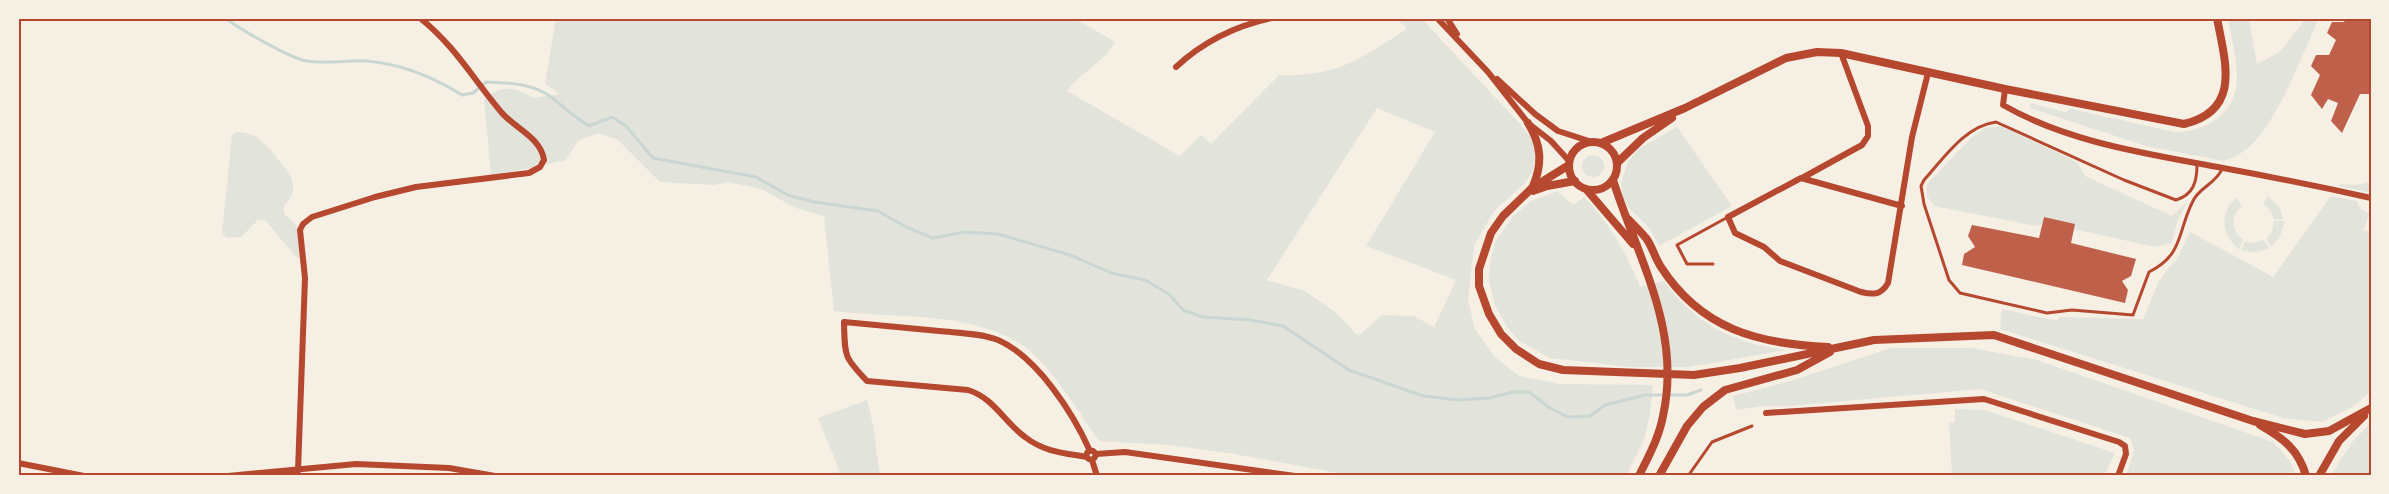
<svg xmlns="http://www.w3.org/2000/svg" width="2389" height="494" viewBox="0 0 2389 494" font-family="'Fira Sans',sans-serif">
  <style>
    .green { fill: #e2e4dc; fill-rule: evenodd }
    .lines { fill: none; stroke-linecap: round; stroke-linejoin: round }
    .stream { stroke: #c9d6d2; stroke-width: 3 }
    .building { fill: #bf614a }
    .service { stroke: #b5482f; stroke-width: 3 }
    .minor { stroke: #b5482f; stroke-width: 6 }
    .tertiary { stroke: #b5482f; stroke-width: 8 }
    .neatline { fill: none; stroke: #b5482f; stroke-width: 2 }
  </style>
  <rect width="100%" height="100%" fill="#f6efe4"/>
  <path class="green" d="M556 18H1074L1115 42C1104 62 1081 72 1067 91L1180 156 1201 135 1211 144 1279 75C1324 76 1342 69 1380 46 1389 40 1399 35 1407 28L1395 18H1421L1521 125 1534 142 1535 161 1532 172 1525 183 1494 211 1474 246 1468 300 1475 329 1495 357 1519 376 1560 384 1653 385 1650 414 1644 440 1626 476H1354L1234 454 1169 445 1099 441C1079 413 1052 367 1025 347 972 310 896 319 834 311L824 216 796 208 761 189 728 182 714 185 660 182 618 140 598 133 578 141 566 160 547 164 537 163 532 168 491 175 484 99C501 85 515 86 533 98L560 94 545 84ZM1377 108 1435 132 1366 246 1456 280 1434 327 1414 316 1382 315 1358 336 1334 311 1305 291 1267 280Z
    M2228 18H2249L2257 64 2280 52 2306 18H2319C2302 55 2278 122 2248 148 2241 154 2233 157 2224 161L2146 146 2030 108V103L2065 112 2071 109 2175 132C2206 132 2237 113 2237 78 2237 58 2231 38 2228 18Z
    M2001 126 2077 162 2085 176 2172 216 2187 202 2177 223 2172 243 2155 247 2074 229 2075 224 2044 217 2042 224 2036 226 1934 206 1927 196V184L1971 138 1985 128Z
    M1677 127 1732 206 1659 246 1650 229 1628 207 1623 197 1621 183 1627 164 1638 149Z
    M236 132C242 132 249 133 255 136 261 139 268 147 272 152 286 168 305 188 284 205V213L297 227 301 260 295 256 265 220H258L241 237 226 238 222 232 232 135Z
    M1582 166a11 11 0 1 1 22 0a11 11 0 1 1-22 0Z
    M2371 182V193L2339 186 2340 184 2355 185Z
    M1557 191 1573 205 1584 197C1610 224 1626 252 1640 287L1664 281C1696 325 1733 343 1786 350L1689 367H1631L1550 358 1519 341 1507 327 1494 303 1489 280 1490 261 1495 242 1514 215 1531 201Z
    M2268 196 2280 208 2283 219 2274 220 2270 210 2263 204Z
    M2331 196 2357 201 2360 208 2370 214 2363 230 2371 232V392L2349 409 2322 422 2283 418 2000 329 2002 309 2057 321 2060 317 2143 319 2158 283 2168 268 2176 261 2190 232 2273 277Z
    M2236 198 2242 206C2230 217 2231 230 2243 240L2239 249C2221 235 2219 213 2236 198Z
    M2274 221H2284C2283 232 2279 239 2271 247L2266 239 2272 232Z
    M2264 240 2269 248C2259 253 2251 253 2241 250L2245 241 2253 243Z
    M1891 348H1971L2037 360 2273 442 2290 461 2296 476H2126L2134 450 2130 438 1980 389 1790 406H1763L1736 410 1733 396 1787 382Z
    M867 400 873 424 880 476H804L840 472 818 418Z
    M1955 409 1985 410 2115 453 2104 476H1952L1949 422H1955Z
    M2371 423V476H2330L2353 441Z"/>
  <g class="lines">
    <path class="stream" d="M225 18C240 29 291 59 307 61 326 64 348 60 367 61 403 64 433 77 462 95L473 93 486 82C508 83 532 83 551 97 564 107 574 117 589 126L612 117 626 126 653 158 756 177 788 195 814 202 878 211 906 227 933 238 964 232 998 234 1070 255 1111 273 1145 280 1169 294 1183 310 1202 317 1251 320 1283 326 1349 370 1423 396 1458 400 1489 398 1513 392H1529L1550 408 1568 417 1590 416 1605 405 1645 395H1687L1701 390"/>
  </g>
  <path class="building" d="M2346 18H2371L2369 74 2371 94H2360L2342 133 2331 121 2338 103 2328 99 2322 109 2311 95 2320 75 2311 66 2316 55H2329L2336 40 2327 33 2332 22H2344Z
    M2044 217 2075 224 2071 243 2136 259 2131 276 2122 281 2128 290 2125 303 1962 265 1964 254 1975 247 1968 236 1972 225 2039 238Z"/>
  <g class="lines">
    <path class="service" d="M2197 165C2197 182 2193 195 2176 200L2124 180 1996 122C1965 126 1944 158 1924 180L1921 186 1924 204 1949 280 1960 293 2047 313 2072 310 2133 315 2149 272C2185 254 2177 230 2194 199 2201 187 2217 182 2222 169
      M1713 264H1687L1677 245 1728 217
      M1688 476 1712 442 1752 426"/>
    <path class="minor" d="M1289 18H1320
      M1437 18 1488 72 1528 123 1551 141 1570 162
      M1447 18 1457 34
      M1176 67C1204 41 1235 26 1272 18
      M1497 79 1535 114 1558 131 1592 142
      M2005 89 2003 105C2069 143 2149 154 2223 168 2272 177 2322 187 2371 198
      M1802 178 1862 145 1868 136V126L1841 53
      M1902 206 1801 178 1728 217 1735 233 1764 247 1780 261 1861 292C1874 295 1881 295 1888 283L1912 137 1928 73
      M1766 413 1984 399 2119 442 2125 446 2126 454 2118 476
      M1086.5 455a4.5 4.5 0 1 1 9 0a4.5 4.5 0 1 1-9 0Z
      M1096 454 1125 452 1295 476
      M1087 457C1064 453 1044 452 1025 437 1004 422 994 398 968 390L867 381C843 356 845 356 844 322 876 325 908 328 939 331 958 333 980 333 998 340 1037 357 1073 413 1090 451
      M1092 460 1097 476
      M18 463 84 476
      M298 471 305 278 300 230 303 224 312 217 375 197 416 187 529 173 540 167 544 160C541 138 516 129 502 113 473 79 456 47 420 18
      M228 476 356 464 449 468 495 476"/>
    <path class="tertiary" d="M1528 123C1541 144 1543 163 1533 186
      M1569 166a24 24 0 1 1 48 0a24 24 0 1 1-48 0Z
      M1601 143 1685 108 1786 58 1817 52 1841 53 2005 89 2184 124C2242 110 2225 62 2217 18
      M1617 163 1643 138 1672 118
      M1569 165 1532 188 1503 216 1491 233 1479 269V286L1489 314 1501 334 1516 349 1539 364 1563 370 1694 375 1740 368 1874 340 1994 335 2253 421 2305 434 2329 431 2371 408
      M1613 180C1638 259 1682 330 1663 416 1659 438 1648 457 1639 476
      M1586 189 1633 244
      M1533 191 1547 186 1575 181
      M1627 218C1633 224 1640 231 1646 238 1652 246 1655 258 1661 267 1701 329 1758 344 1828 347
      M2260 425C2283 438 2299 450 2306 476
      M1659 476 1687 426 1703 407 1725 390 1797 370 1830 352
      M2319 476 2339 441 2364 416"/>
  </g>
  <rect width="2389" height="494" fill="none" stroke="#f6efe4" stroke-width="39"/>
  <rect x="20" y="20" width="2350" height="454" class="neatline"/>
</svg>
